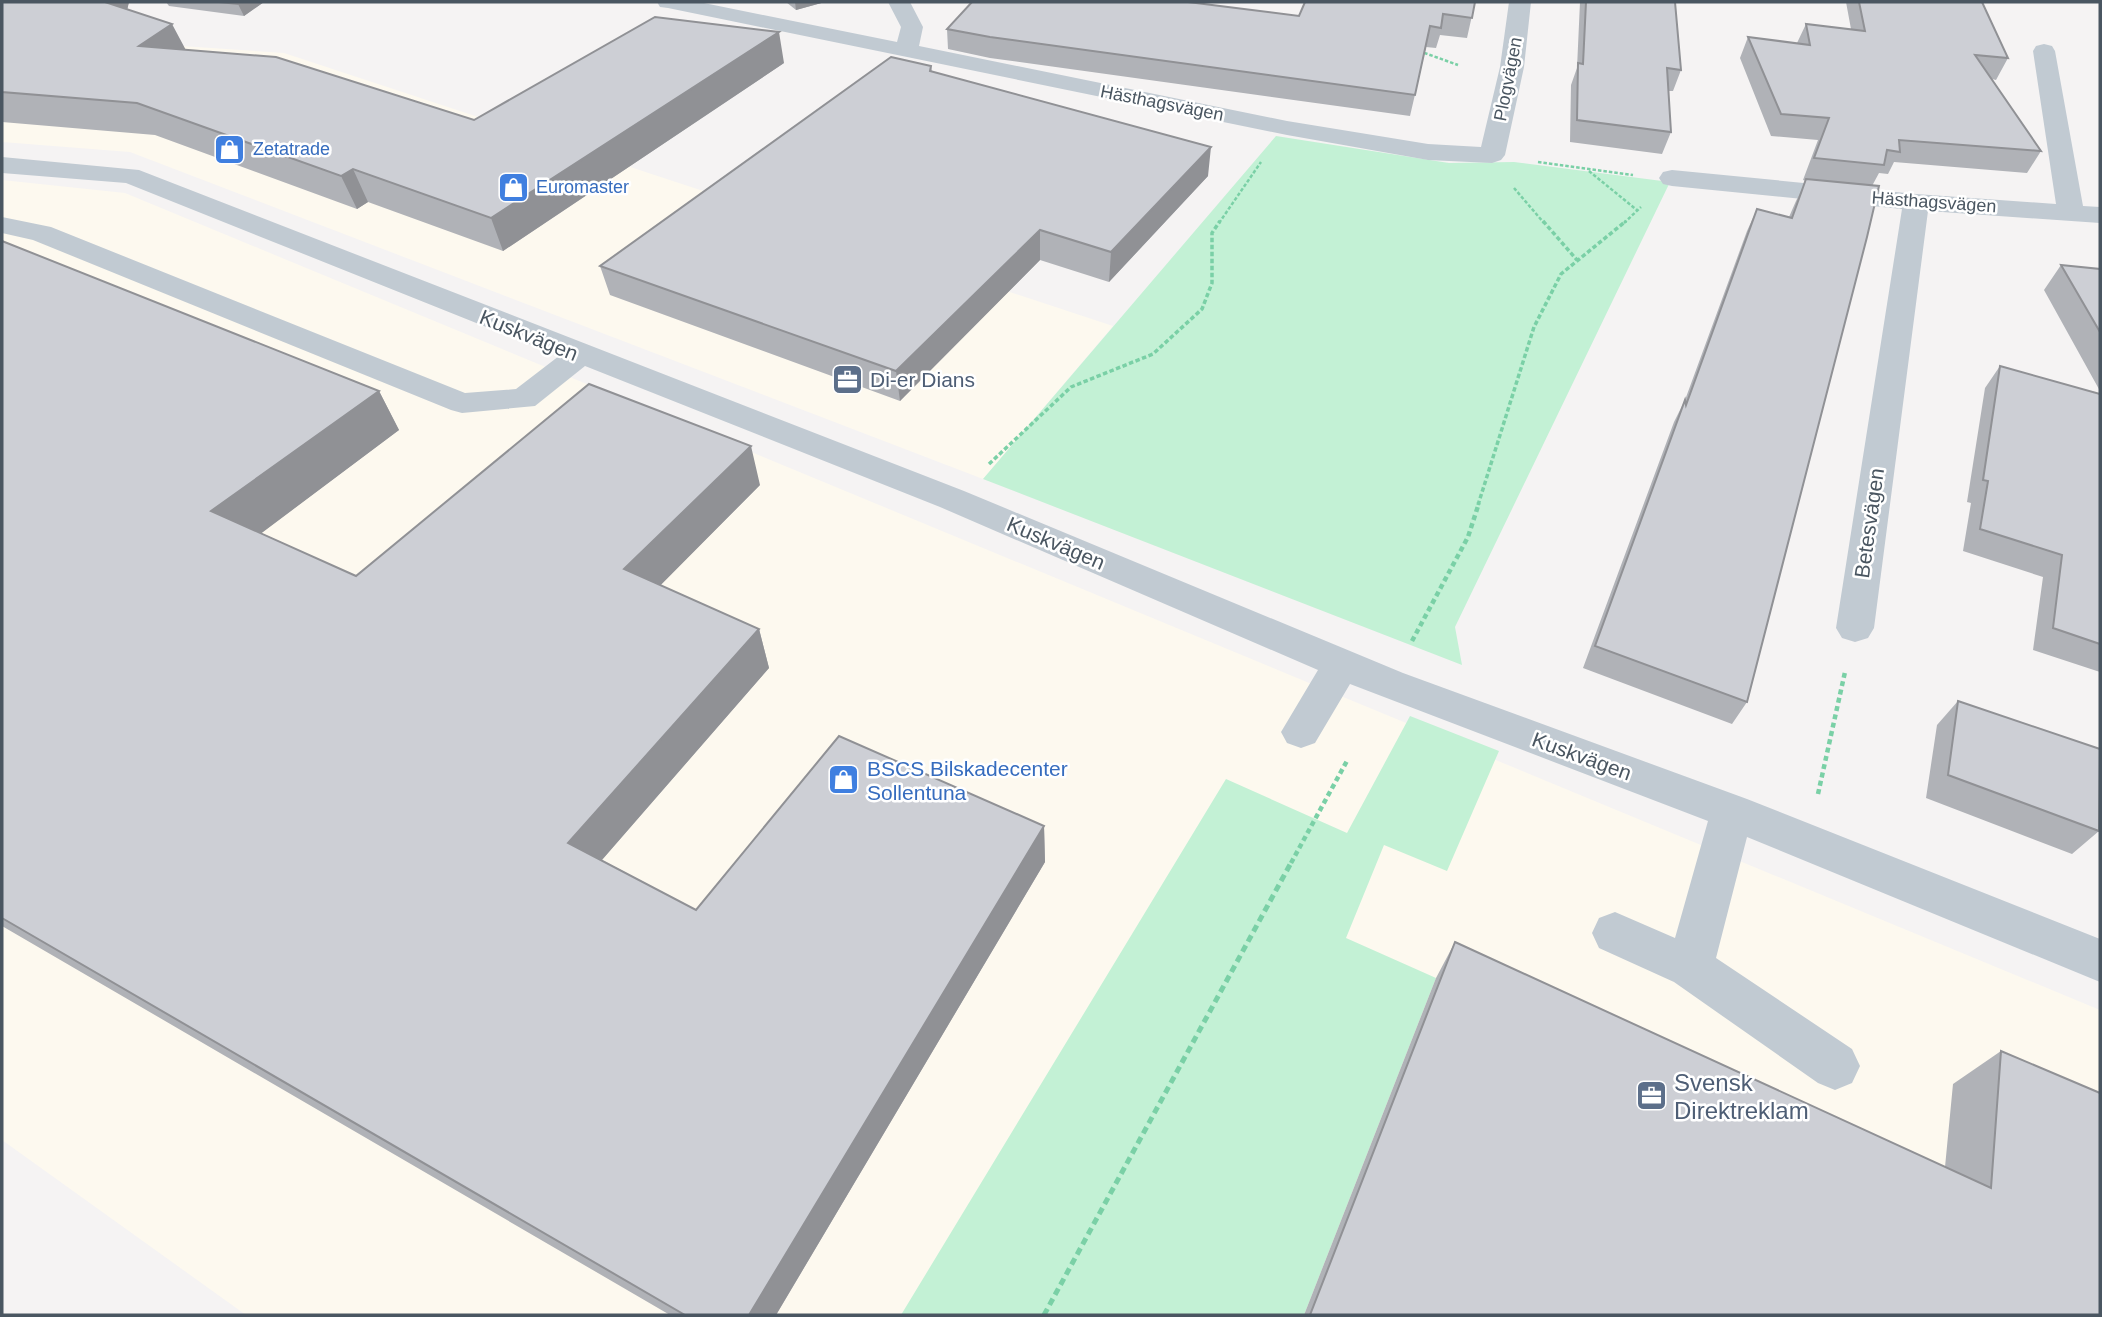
<svg xmlns="http://www.w3.org/2000/svg" width="2102" height="1317" viewBox="0 0 2102 1317" font-family="Helvetica,sans-serif">
  <style>
    .commercial { fill: #fdf9ef }
    .green { fill: #c3f1d5 }
    .lines { fill: none; stroke-linecap: round; stroke-linejoin: round }
    .path-far3 { stroke: #7ad0a6; stroke-width: 2.5; stroke-dasharray: 3.5 2; stroke-linecap: butt }
    .path-far2 { stroke: #7ad0a6; stroke-width: 3.5; stroke-dasharray: 4.5 2.5; stroke-linecap: butt }
    .path-far1 { stroke: #7ad0a6; stroke-width: 4.5; stroke-dasharray: 5 3.5; stroke-linecap: butt }
    .path { stroke: #7ad0a6; stroke-width: 5; stroke-dasharray: 7 4.5; stroke-linecap: butt }
    .minor { fill: #c1cad2; fill-rule: evenodd }
    .wall { fill: #b0b2b7 }
    .shaded-wall { fill: #909195 }
    .building { fill: #cdcfd5; stroke: #909195; stroke-width: 2 }
    .labels { text-anchor: middle; dominant-baseline: central; stroke-width: 5; stroke-linejoin: round; paint-order: stroke }
    .far-street-label { font-size: 18px; fill: #4a5661; stroke: #fff }
    .far-shop-label { font-size: 18px; fill: #366cbe; stroke: #fff; text-anchor: start }
    .street-label { font-size: 21px; fill: #4a5661; stroke: #fff }
    .service-label { font-size: 21px; fill: #4e5e75; stroke: #fff; text-anchor: start }
    .shop-label { font-size: 21px; fill: #366cbe; stroke: #fff; text-anchor: start }
    .near-service-label { font-size: 24px; fill: #4e5e75; stroke: #fff; text-anchor: start }
  </style>
  <rect width="100%" height="100%" fill="#f5f3f3"/>
  <path class="commercial" d="M2 34 284 53 1113 326 983 479 130 152 2 142Z
    M2 180 125 193 2100 1010V1315H246L2 1140Z"/>
  <path class="green" d="M1276 136 1449 163 1514 162 1670 182 1455 627 1462 665 983 479Z
    M1410 716 1499 751 1447 871 1384 845 1346 938 1436 978 1304 1315H901L1226 779 1347 833Z"/>
  <g class="lines">
    <path class="path-far3" d="M1419 51 1458 65
      M1538 162 1633 175
      M1589 171 1638 211
      M1514 188 1544 223
      M1219 223 1261 162
      M1624 223 1641 207"/>
    <path class="path-far2" d="M1543 221 1577 260
      M989 464 1071 387 1153 354 1202 309 1212 283V233L1220 221
      M1478 505 1534 327 1561 274 1626 221"/>
    <path class="path-far1" d="M1412 641 1468 537 1479 503
      M1818 794 1845 672
      M1291 863 1348 759"/>
    <path class="path" d="M1044 1315 1292 861"/>
    <path class="minor" d="M657 2H699L897 42 901 27 888 2H910L923 27 919 46 1287 121 1428 144 1481 147 1500 67 1509 2H1531L1524 67 1505 155 1501 160 1492 163 1428 160 1287 135 668 8 660 7Z
      M2044 44 2052 46 2055 51 2083 206 2100 207V223L1928 211 1874 628 1868 638 1855 642 1842 638 1836 628 1902 209 1672 186 1663 184 1659 178 1663 172 1672 170 1916 194 2056 204 2033 51 2036 46Z
      M2 157 139 170 964 491 1403 673 1747 799 2100 939V982L1747 837 1716 958 1852 1049 1860 1066 1852 1083 1835 1090 1818 1083 1674 982 1599 948 1592 933 1599 918 1615 912 1675 938 1708 821 1350 684 1315 743 1301 748 1287 743 1281 732 1318 670 940 507 585 366 535 406 462 413 451 410 33 240 2 233V217L51 227 465 393 516 389 559 356 126 183 2 173Z"/>
  </g>
  <path class="wall" d="M2 2H129L127 9 185 49 474 120 784 63 503 251 368 202 357 209 155 135 2 122Z
    M166 2H264L244 16 169 6Z
    M786 2H825L796 10Z
    M1475 2 1467 38 1440 35 1436 48 1426 47 1410 116 990 58 948 49 947 29 1299 16Z
    M1580 2H1675L1681 70 1673 91H1668L1671 132 1662 154 1570 142 1571 85 1577 68Z
    M1846 2H1982L2008 58 1996 80 1992 79 2041 151 2027 173 1894 162 1888 174 1879 173 1872 186 1747 702 1732 724 1583 668 1674 422 1685 400 1747 231 1757 209 1789 217 1796 201 1806 181 1803 180 1818 140 1771 136 1740 58 1748 37 1797 43 1806 24 1851 29Z
    M931 66 932 72 1208 176 1109 282 1040 260 900 401 610 295 600 266Z
    M2 241 379 391 399 430 261 533 356 576 760 485 660 585 759 629 769 668 602 860 696 910 1044 826 1045 862 776 1315H670L2 926Z
    M2061 265 2100 269V391L2044 290Z
    M2000 366 2100 394V672L2033 650 2043 577 1963 551 1971 503 1967 502 1985 388Z
    M1958 701 2099 831 2072 854 1926 798 1937 725Z
    M1455 942 1945 1167 1953 1084 2001 1051 2100 1315H1304L1436 978Z"/>
  <path class="shaded-wall" d="M105 2H129L122 33Z
    M242 2H264L244 16 238 4Z
    M795 2H825L796 10Z
    M172 24 188 54 139 46Z
    M779 32 784 63 503 251 491 218Z
    M1211 147 1208 176 1109 282 1111 252Z
    M353 169 368 202 357 209 341 176Z
    M1040 230V260L900 401 896 371Z
    M379 391 399 430 239 550 211 511Z
    M751 446 760 485 638 608 624 569Z
    M759 629 769 668 587 877 568 843Z
    M1044 826 1045 862 776 1315H749Z"/>
  <path class="building" d="M2 2H105L172 24 139 46 276 57 474 120 655 17 779 32 491 218 353 169 341 176 137 103 2 92Z
    M219 2H242L238 4Z
    M972 2H1188L1299 16 1305 2H1475L1472 18 1443 14 1441 28 1430 26 1415 95 990 37 947 29Z
    M1586 2H1675L1681 70 1667 68 1671 132 1577 120 1578 63 1583 64Z
    M1859 2H1982L2008 58 1975 55 2041 151 1899 140 1900 152 1887 150 1884 165 1814 158 1829 118 1781 114 1748 37 1810 45 1806 24 1865 31Z
    M891 57 931 66 930 71 1211 147 1111 252 1040 230 896 371 600 266Z
    M1806 179 1879 186 1867 237 1747 702 1595 646 1685 400 1686 405 1757 209 1792 218Z
    M2 241 379 391 211 511 356 576 589 384 751 446 624 569 759 629 568 843 696 910 839 736 1044 826 749 1315H685L2 918Z
    M2061 265 2100 269V332Z
    M2000 366 2100 394V644L2053 628 2062 555 1980 529 1988 481 1983 480Z
    M1958 701 2100 749 2099 831 1948 775Z
    M1455 942 1991 1188 2001 1051 2100 1093V1315H1310Z"/>
  <defs>
    <symbol id="shop-square" viewBox="-11 -11 22 22"><rect x="-9" y="-9" width="18" height="18" rx="4" fill="#3f7fe0" stroke="#fff"/><path d="M-5-2.5h2.3a2.7 3.5 0 0 1 5.4 0H5L5.5 6h-11ZM-1.5-2.5h3a1.5 2.3 0 0 0-3 0Z" fill="#fff"/></symbol>
    <symbol id="office-square" viewBox="-11 -11 22 22"><rect x="-9" y="-9" width="18" height="18" rx="4" fill="#5c6f8a" stroke="#fff"/><path d="M-6-3h4V-5.5h4V-3h4V5H-6ZM-1-4.5V-3h2v-1.5ZM-6 0V1H6V0Z" fill="#fff"/></symbol>
  </defs>
  <g fill-rule="evenodd">
    <use href="#shop-square" x="212" y="132" width="35" height="35"/>
    <use href="#shop-square" x="496" y="170" width="35" height="35"/>
    <use href="#office-square" x="830" y="362" width="35" height="35"/>
    <use href="#shop-square" x="826" y="762" width="35" height="35"/>
    <use href="#office-square" x="1634" y="1078" width="35" height="35"/>
  </g>
  <g class="labels">
    <g class="far-street-label">
      <text transform="translate(1508 79) rotate(-79)">Plogvägen</text>
      <text transform="translate(1162 103) rotate(11)">Hästhagsvägen</text>
      <text transform="translate(1934 202) rotate(4)">Hästhagsvägen</text>
    </g>
    <g class="far-shop-label">
      <text x="253" y="149">Zetatrade</text>
      <text x="536" y="187">Euromaster</text>
    </g>
    <g class="street-label">
      <text transform="translate(529 335) rotate(22)">Kuskvägen</text>
      <text transform="translate(1869 523) rotate(-82)">Betesvägen</text>
      <text transform="translate(1056 543) rotate(23)">Kuskvägen</text>
      <text transform="translate(1582 756) rotate(20)">Kuskvägen</text>
    </g>
    <g class="service-label">
      <text x="870" y="379">Di-er Dians</text>
    </g>
    <g class="shop-label">
      <text x="867" y="768">BSCS Bilskadecenter<tspan x="867" dy="24">Sollentuna</tspan></text>
    </g>
    <g class="near-service-label">
      <text x="1674" y="1082">Svensk<tspan x="1674" dy="28">Direktreklam</tspan></text>
    </g>
  </g>
  <rect width="2102" height="1317" fill="none" stroke="#4a5661" stroke-width="7"/>
</svg>
